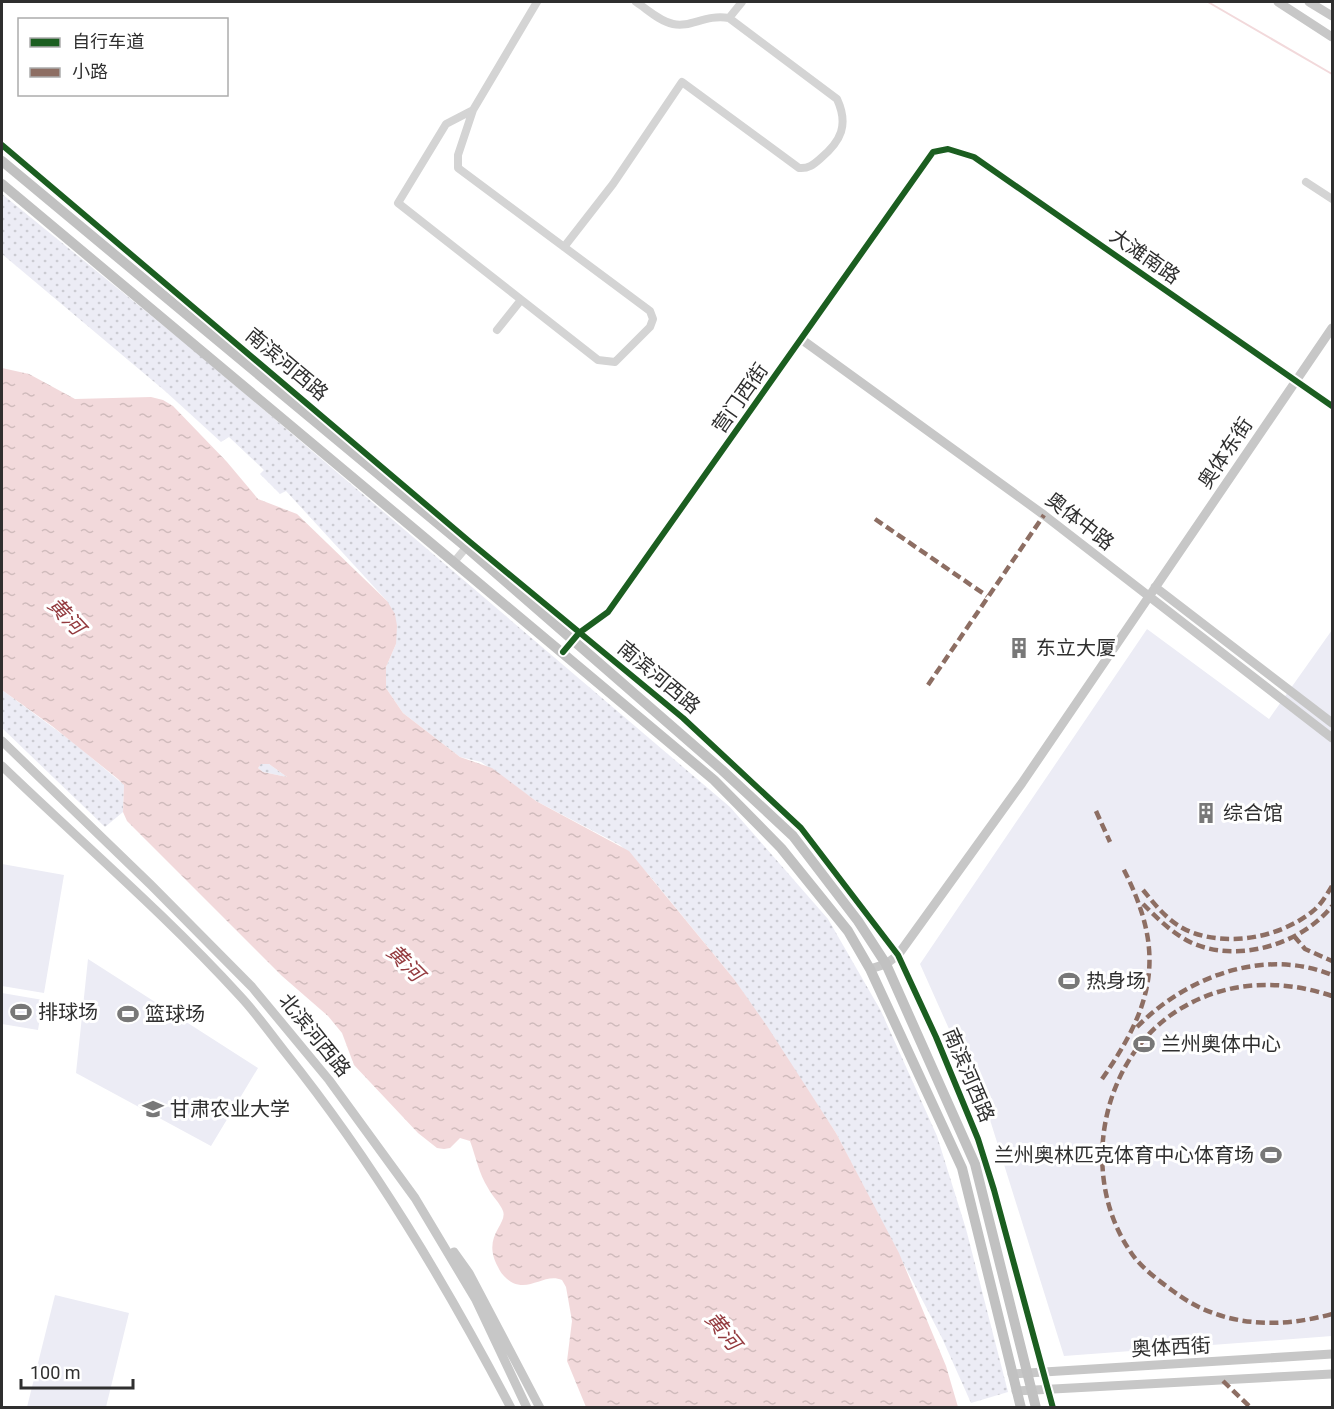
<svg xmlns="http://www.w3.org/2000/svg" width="1334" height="1409" viewBox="0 0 1334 1409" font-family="Roboto,'Noto Sans SC',sans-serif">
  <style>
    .green { fill: url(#green-dots) }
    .pitch { fill: #ececf5 }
    .water { fill: url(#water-ripples); fill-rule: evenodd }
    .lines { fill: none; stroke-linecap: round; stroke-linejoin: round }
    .stream { stroke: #f2d9db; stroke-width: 2 }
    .minor { stroke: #d4d4d4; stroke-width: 8 }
    .major { stroke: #c7c7c7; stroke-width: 9 }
    .highway { stroke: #c1c1c1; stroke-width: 10 }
    .quiet { stroke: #8d6e63; stroke-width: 4.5; stroke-dasharray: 9 4.5; stroke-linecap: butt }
    .cycleway-casing { stroke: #fff; stroke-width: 10 }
    .cycleway { stroke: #1b5e20; stroke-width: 6 }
    .labels { text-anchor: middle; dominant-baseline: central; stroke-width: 6; stroke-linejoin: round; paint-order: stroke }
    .street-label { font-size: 20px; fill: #2f2f2f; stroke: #fff }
    .poi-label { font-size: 20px; fill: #2f2f2f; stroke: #fff; text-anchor: start }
    .water-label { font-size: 21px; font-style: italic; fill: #943b3f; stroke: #fff }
  </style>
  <defs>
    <pattern id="green-dots" width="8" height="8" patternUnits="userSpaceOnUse" patternTransform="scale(1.5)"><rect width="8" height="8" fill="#ececf5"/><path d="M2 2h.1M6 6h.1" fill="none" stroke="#cbcbd2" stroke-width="1.8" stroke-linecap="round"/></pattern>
    <pattern id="water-ripples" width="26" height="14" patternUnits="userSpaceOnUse" patternTransform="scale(1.5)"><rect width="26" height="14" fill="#f2d9db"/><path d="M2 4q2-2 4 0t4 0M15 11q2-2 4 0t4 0" fill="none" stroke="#d0bbbc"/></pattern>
  </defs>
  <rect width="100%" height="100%" fill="#fff"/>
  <path class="green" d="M2 194 197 353 730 807 828 919 881 1011 937 1136 966 1229 1008 1392 971 1403 942 1338 836 1133 734 979 649 875 620 845 536 801 481 762 460 757 403 713 386 688V667L396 644 387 601 286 491 280 494 260 474 264 470 229 437 221 442 165 391 2 254Z
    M2 690 74 743 124 785 123 812 105 827 2 728Z
    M260 764H269L287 777 263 772 258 768Z"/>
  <path class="pitch" d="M1147 629 1269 719 1332 630V1336L1064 1356 991 1123 920 964Z
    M2 864 64 875 44 993 2 986Z
    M88 959 258 1068 211 1146 76 1073Z
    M2 993 43 1000 38 1030 2 1024Z
    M55 1295 129 1313 106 1407H27Z"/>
  <path class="water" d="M2 368 29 374 75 399 151 397 163 400 173 406 227 462 258 499 297 514 387 601 395 614 397 626 396 644 386 667V688L403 713 460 757 492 768 536 801 629 851 734 979 767 1026 836 1133 899 1253 946 1366 958 1407H586L567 1361 572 1321 566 1287 562 1280C545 1273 531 1291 513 1283 506 1279 501 1274 498 1267 481 1236 508 1225 503 1211 500 1203 492 1196 488 1188 479 1174 476 1157 470 1141L460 1138 450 1148 444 1149 437 1148 418 1133 354 1065 342 1033 328 1016 282 976 127 821 123 812 124 785 118 779 52 726 2 690ZM261 764H269L287 777 263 772 258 768Z"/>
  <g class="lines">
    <path class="stream" d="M1208 2 1332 74"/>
    <path class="minor" d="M729 18 742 2
      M473 110 458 155V168L650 311 653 319 650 327 615 362 598 360 398 203 446 124 473 110 537 2
      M2 145 470 542 683 718 801 828 898 955 936 1037 978 1139 994 1190 1053 1408
      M1306 182 1332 199
      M564 247 613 184 682 82 799 168C809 169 814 164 821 158 841 141 849 125 837 99L729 18C705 14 691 28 673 24 659 21 647 9 636 2
      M497 330 521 300
      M454 562 469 544
      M563 652 579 633 608 612 933 152 948 149 974 157 1332 406"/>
    <path class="major" d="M1278 2 1332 37
      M1309 2 1332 16
      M801 339 1044 515 1332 738
      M1155 587 1332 723
      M2 741 151 885 252 987 329 1080 415 1198 476 1300 527 1408
      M2 766C81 842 165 914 240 996 256 1013 270 1033 285 1052 374 1163 445 1283 511 1408
      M870 969 886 964 898 955 1022 783 1332 328
      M454 1252 469 1273 540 1408
      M1012 1374 1332 1354
      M1016 1391 1332 1374"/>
    <path class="highway" d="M2 161 466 547 722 770 793 836 858 921 886 964 975 1164 1036 1408
      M2 184 714 780 781 848 848 931 870 969 962 1168 1021 1408"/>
    <path class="quiet" d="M875 519 987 596
      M928 685 1044 515
      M1096 811 1110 842
      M1143 890C1156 906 1170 924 1191 932 1230 947 1281 937 1313 911 1321 905 1327 894 1332 886
      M1143 904C1157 918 1172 933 1190 942 1236 964 1301 945 1332 906
      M1294 936 1305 949 1332 961
      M1332 996C1285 980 1232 980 1187 1005 1102 1050 1077 1173 1130 1251 1140 1267 1158 1280 1173 1291 1220 1327 1277 1329 1332 1314
      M1137 1027C1186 977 1264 947 1332 975
      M1102 1079C1155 1003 1166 952 1123 868
      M1223 1381 1251 1408"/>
    <defs>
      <path id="cycleway" d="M2 145 470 542 683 718 801 828 898 955 936 1037 978 1139 994 1190 1053 1408
        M563 652 579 633 608 612 933 152 948 149 974 157 1332 406"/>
    </defs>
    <use href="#cycleway" class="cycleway-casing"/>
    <use href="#cycleway" class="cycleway"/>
  </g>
  <defs>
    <symbol id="building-bare" viewBox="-9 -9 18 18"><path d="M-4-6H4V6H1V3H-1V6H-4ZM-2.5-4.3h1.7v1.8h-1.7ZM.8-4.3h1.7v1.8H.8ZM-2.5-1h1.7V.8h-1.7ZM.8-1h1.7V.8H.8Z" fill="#787878" stroke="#fff" stroke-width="2.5" paint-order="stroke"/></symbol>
    <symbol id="stadium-bare" viewBox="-9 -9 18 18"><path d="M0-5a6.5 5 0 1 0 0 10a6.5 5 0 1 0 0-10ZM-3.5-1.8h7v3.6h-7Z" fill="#787878" stroke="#fff" stroke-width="2.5" paint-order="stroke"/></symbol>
    <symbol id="university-bare" viewBox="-9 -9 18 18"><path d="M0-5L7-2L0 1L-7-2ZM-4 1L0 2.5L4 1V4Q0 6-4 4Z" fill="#787878" stroke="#fff" stroke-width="2.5" paint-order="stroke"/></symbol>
  </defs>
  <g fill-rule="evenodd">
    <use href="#building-bare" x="1004" y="633" width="30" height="30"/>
    <use href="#building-bare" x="1191" y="798" width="30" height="30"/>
    <use href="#stadium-bare" x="1054" y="966" width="30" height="30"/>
    <use href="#stadium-bare" x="6" y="997" width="30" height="30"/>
    <use href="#stadium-bare" x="113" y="999" width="30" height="30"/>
    <use href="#stadium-bare" x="1129" y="1029" width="30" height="30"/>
    <use href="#university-bare" x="138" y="1094" width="30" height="30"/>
    <use href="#stadium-bare" x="1256" y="1140" width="30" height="30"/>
  </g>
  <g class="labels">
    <g class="street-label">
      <text transform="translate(1145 256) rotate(35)">大滩南路</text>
      <text transform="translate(287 364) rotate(40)">南滨河西路</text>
      <text transform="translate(740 398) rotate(-55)">营门西街</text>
      <text transform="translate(1225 453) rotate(-56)">奥体东街</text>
      <text transform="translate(1080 521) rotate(38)">奥体中路</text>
      <text transform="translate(659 677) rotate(40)">南滨河西路</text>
      <text transform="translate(315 1035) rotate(51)">北滨河西路</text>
      <text transform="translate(969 1075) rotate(67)">南滨河西路</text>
      <text transform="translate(1171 1347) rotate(-3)">奥体西街</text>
    </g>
    <g class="poi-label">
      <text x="1036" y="648">东立大厦</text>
      <text x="1223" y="813">综合馆</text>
      <text x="1086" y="981">热身场</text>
      <text x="38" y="1012">排球场</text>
      <text x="145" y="1014">篮球场</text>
      <text x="1161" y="1044">兰州奥体中心</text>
      <text x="170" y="1109">甘肃农业大学</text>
      <text x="1254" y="1155" text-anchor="end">兰州奥林匹克体育中心体育场</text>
    </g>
    <g class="water-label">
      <text transform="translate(66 616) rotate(47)">黄河</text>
      <text transform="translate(405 963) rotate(45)">黄河</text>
      <text transform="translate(723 1331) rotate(51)">黄河</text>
    </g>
  </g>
  <rect width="1334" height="1409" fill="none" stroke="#2f2f2f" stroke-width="6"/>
  <rect x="18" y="18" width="210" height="78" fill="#ffffff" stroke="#acacac" stroke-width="1.5"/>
  <rect x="30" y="38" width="30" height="9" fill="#1b5e20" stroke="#acacac" stroke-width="1.5"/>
  <text x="72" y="48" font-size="18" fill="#2f2f2f">自行车道</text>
  <rect x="30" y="68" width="30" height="9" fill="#8d6e63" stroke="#acacac" stroke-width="1.5"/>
  <text x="72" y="78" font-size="18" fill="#2f2f2f">小路</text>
  <path d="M21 1379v9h112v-9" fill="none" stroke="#2f2f2f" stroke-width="3"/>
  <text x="30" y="1379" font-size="18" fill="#2f2f2f" stroke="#ffffff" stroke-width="4.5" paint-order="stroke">100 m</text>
</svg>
